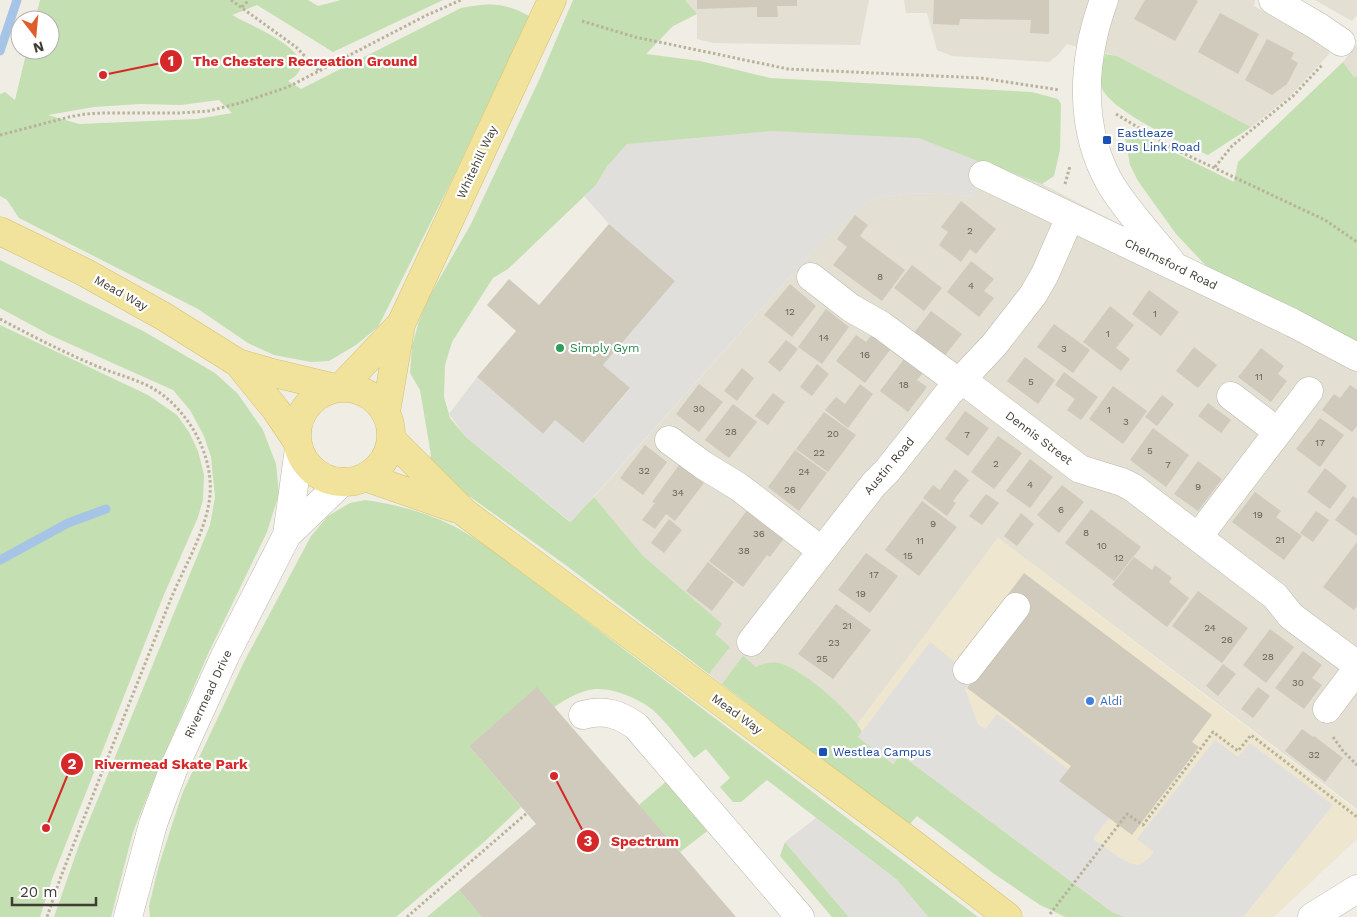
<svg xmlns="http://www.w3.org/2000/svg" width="1357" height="917" viewBox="0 0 1357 917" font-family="'Work Sans',sans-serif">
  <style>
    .residential { fill: #e3dfd2 }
    .commercial { fill: #efe6d0 }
    .green { fill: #c4dfb1; fill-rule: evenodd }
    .parking { fill: #e0dfdb }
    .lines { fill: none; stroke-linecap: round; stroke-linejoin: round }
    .stream { stroke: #a6c4e6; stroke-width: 9 }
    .building { fill: #cfcabb }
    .minor-casing { stroke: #bcb8ab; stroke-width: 29 }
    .major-casing { stroke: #d3c26e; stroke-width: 29 }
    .path { stroke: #b9b29b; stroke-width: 3; stroke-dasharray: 2.5 2.5; stroke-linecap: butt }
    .minor { stroke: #fff; stroke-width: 28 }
    .major { stroke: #f1e39b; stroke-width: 28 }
    .transit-dot { fill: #1a4fb4; stroke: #fff; stroke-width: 2 }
    .leisure-dot { fill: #2e9e5b; stroke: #fff; stroke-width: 2 }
    .shop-dot { fill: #3f7fe0; stroke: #fff; stroke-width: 2 }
    .labels { text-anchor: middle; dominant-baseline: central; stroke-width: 4.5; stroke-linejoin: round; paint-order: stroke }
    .number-label { font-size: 10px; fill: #646056 }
    .transit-label { font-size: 12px; fill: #164399; stroke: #fff; text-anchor: start }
    .street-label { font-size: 12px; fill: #403d34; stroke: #fff }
    .leisure-label { font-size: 12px; fill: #27864d; stroke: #fff; text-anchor: start }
    .shop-label { font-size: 12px; fill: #366cbe; stroke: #fff; text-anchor: start }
    .leader { fill: none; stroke: #d62828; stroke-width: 2 }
    .callout-dot { fill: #d62828; stroke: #fff; stroke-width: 2 }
    .mark-label { font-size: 15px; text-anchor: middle; font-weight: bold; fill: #fff }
    .callout-label { font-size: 14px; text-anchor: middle; font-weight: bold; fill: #d62828; stroke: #fff; stroke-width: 4.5; stroke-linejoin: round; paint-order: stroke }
  </style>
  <rect width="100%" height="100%" fill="#efede4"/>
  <path class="residential" d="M685 0H869L860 45 713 43 697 39V14Z
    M904 0H1255L1254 6 1315 41 1330 53 1289 97 1251 127 1117 56 1067 44 1057 56 1049 62 952 56 937 50 927 13H906Z
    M1315 0H1357V15L1352 21Z
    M1357 44V76L1354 77 1343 62Z
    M988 165 1042 184 1212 272 1357 343V809L998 538 839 749 743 657 722 684 709 674 730 647 714 634 659 571 643 556 594 497 807 258 856 211 869 202 879 198 903 194 942 193 972 197Z"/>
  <path class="commercial" d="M998 538 1357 811V839L1274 917H1062L1034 899 839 749Z"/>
  <path class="green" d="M40 0H308L318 6 341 0H443L333 52 257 5 232 15C248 25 332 56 288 81L301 89 461 8C490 3 503 2 529 16L451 182 378 327 356 345 329 361 311 362 274 355 248 343 198 309 19 218 7 200 0 196V94L5 92 15 100 27 50H50V20H35ZM219 100 232 113 197 119 79 124 48 115 94 107 140 104 181 105Z
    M573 0H685L697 14 673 26 646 54 700 61 770 78 1032 92 1058 99 1061 104 1060 150 1054 176 1042 184 995 167 608 165 596 185 508 269 493 278 452 342 445 365 444 397 450 418 466 437 570 522 594 497 643 556 722 624 715 634 730 647 709 674 567 566 462 491 429 462 431 455 420 390 410 373 412 346 419 321 429 297 471 224 540 78Z
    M1105 54 1117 56 1251 127 1208 155C1186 145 1105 109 1101 85 1100 75 1103 63 1105 54Z
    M1343 62 1354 77 1357 76V343L1212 272 1176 234 1138 181 1130 165 1123 127 1234 182 1238 162Z
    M0 260 143 331 215 373 238 394 263 430 276 464 279 494 267 532 208 654 160 765 133 832 111 917H54L79 845 210 525 215 497 211 457 204 436 190 410 173 390 50 335 0 308Z
    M0 325 148 395 177 415 189 432 198 451 204 475 203 500 198 517 163 597 52 879 40 917H0Z
    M365 500C396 504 432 514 459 529 489 546 516 569 544 589L978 917H928L897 880 767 780 741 802H733L720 787 730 778 706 749 694 758C681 742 668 724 653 710 639 698 607 685 589 690 576 693 565 700 554 707L537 688 469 746 521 807 484 842 396 917H150L149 906 159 865 182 794 244 662 311 536 328 516 350 503Z
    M743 656 756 667C765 663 773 661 782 664 804 671 852 712 862 732L858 737 893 764 900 754 1112 912 1125 917H1066L1040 905 993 873 917 816 910 824 869 795 722 684Z
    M668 780 710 829 680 852 639 805Z
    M785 842 849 917H832L780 856Z
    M459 890 482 917H427Z"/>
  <path class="parking" d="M772 131 919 138 988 165 972 197 942 193 903 194 879 198 869 202 856 211 807 258 571 522 466 437 449 414 477 377 543 434 555 420 583 443 630 389 603 365 675 281 609 224 584 196 596 185 608 165 627 144Z
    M930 642 974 677 965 689 978 724 985 729 997 714 1068 769 1059 781 1109 818 1093 839 1117 856 1129 863 1139 865 1148 859 1154 852 1137 839 1215 740 1238 757 1250 743 1333 805 1245 915 1241 917H1125L1112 912 901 755 893 764 858 737Z
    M816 818 897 880 928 917H849L785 842Z"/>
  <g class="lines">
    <path class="stream" d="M0 51 17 0
      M0 560 68 523 106 509"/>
  </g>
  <path class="building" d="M697 0H797V6H777L778 17H757V7L697 9Z
    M934 0H1049V34L1030 33 1031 20 960 19 959 25 933 24Z
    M1145 0H1196L1198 1 1175 41 1134 19Z
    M1220 13 1259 34 1238 74 1198 52Z
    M1267 39 1294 53 1291 59 1298 63 1287 84 1272 95 1245 80Z
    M961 201 996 229 976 254 970 249 961 262 939 245 948 232 941 227Z
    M855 215 868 225 860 236 905 270 882 301 833 265 847 247 837 239Z
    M609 224 675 281 603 365 630 388 583 443 555 420 543 434 477 377 516 331 487 305 509 279 539 305Z
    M971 261 994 279 984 291 994 298 979 317 947 292Z
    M912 265 942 288 924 311 894 288Z
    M790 284 816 306 792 337 764 315Z
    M1149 290 1179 312 1161 336 1132 314Z
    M1110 306 1134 325 1116 348 1130 359 1121 371 1083 342Z
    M826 309 849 327 822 364 798 347Z
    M931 311 962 334 942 359 912 335Z
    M1054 324 1090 350 1073 373 1037 347Z
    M874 332 893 346 865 383 836 361 856 335 866 342Z
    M786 340 798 349 780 372 768 362Z
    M1194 347 1217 365 1198 388 1176 371Z
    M1261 348 1284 366 1278 374 1287 381 1271 402 1238 377Z
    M907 355 926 369 917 380 927 387 908 412 880 391Z
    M1025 357 1055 380 1038 404 1007 381Z
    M817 364 829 374 812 396 800 387Z
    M742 368 754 378 737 401 724 391Z
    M1064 372 1098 397 1081 420 1067 410 1075 399 1055 385Z
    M699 384 723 402 699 432 676 414Z
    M860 384 873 394 848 428 825 410 836 397 845 404Z
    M1350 385 1357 390V426L1352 432 1322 410 1334 394 1340 398Z
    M1113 386 1147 411 1123 444 1089 419Z
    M773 393 785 402 768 425 755 416Z
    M1162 395 1174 404 1157 426 1145 417Z
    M1208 403 1231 420 1221 433 1198 416Z
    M733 404 757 422 729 458 705 440Z
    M965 411 989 428 968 456 945 439Z
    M824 412 856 435 828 472 796 449Z
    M1320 418 1344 435 1320 467 1296 449Z
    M1153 428 1189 455 1166 487 1130 460Z
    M998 436 1022 453 994 489 971 472Z
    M645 445 667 462 643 495 620 478Z
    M795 450 827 473 799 511 768 487Z
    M1030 459 1053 477 1030 508 1006 491Z
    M1198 461 1222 479 1198 511 1174 494Z
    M679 465 704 483 675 521 666 514 655 529 642 520 655 503 652 502Z
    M1325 468 1347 486 1330 509 1307 492Z
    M955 469 969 480 953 501 956 503 947 516 923 498 933 485 940 490Z
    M1062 485 1084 502 1059 533 1037 515Z
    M1255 492 1281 511 1276 517 1302 536 1284 560 1232 522Z
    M986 494 999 503 982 525 969 516Z
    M1353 496 1357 499V536L1335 520Z
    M922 501 957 527 919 576 885 550Z
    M748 509 785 537 770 557 767 555 743 587 709 561Z
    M1091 509 1141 547 1114 581 1065 543Z
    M1316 511 1329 520 1313 542 1300 533Z
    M1021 513 1034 524 1017 546 1004 536Z
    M669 519 682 530 664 553 651 543Z
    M1357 542V606L1354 610 1323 587Z
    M866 553 898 576 870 613 838 590Z
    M1134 557 1152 570 1155 565 1172 578 1169 582 1189 598 1167 627 1112 585Z
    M708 562 734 582 712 611 686 591Z
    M1024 573 1212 715 1192 742 1199 747 1132 835 1059 781 1071 766 967 688 1025 612 1006 597Z
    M1198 591 1248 628 1222 663 1172 626Z
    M836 604 871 630 833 679 798 654Z
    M1270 629 1294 647 1266 683 1243 665Z
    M1303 651 1322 665 1312 678 1322 685 1304 709 1275 688Z
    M1223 664 1236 674 1218 696 1206 686Z
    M537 687 680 852 736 917H482L459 890 536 824 469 746Z
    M1258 687 1270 696 1253 718 1241 709Z
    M1302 729 1313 737 1314 736 1343 758 1325 782 1285 751Z"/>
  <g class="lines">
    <defs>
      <path id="minor" d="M1104 0C1082 60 1078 128 1111 185 1128 212 1150 236 1170 260
        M1273 0 1319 27 1341 42
        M983 175 1293 323 1357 357
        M811 277 851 308 881 325 958 382
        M961 379 1080 469 1122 482 1132 487 1275 596 1291 616 1357 665
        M1278 432 1309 391
        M669 440 703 465 739 487 822 551
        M287 535 342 482
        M1198 537 1278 432 1231 396
        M751 642 874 484 887 471 948 394 994 345 1033 295 1045 274 1070 217
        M967 670 1016 607
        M1327 709 1357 669
        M583 715C604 709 619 714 636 726L800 917
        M128 917 153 824 173 770 225 656 287 535 299 449
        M1312 917 1357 889"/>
      <path id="major" d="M0 231 84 272 163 316 238 363 269 372 336 388
        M238 363 276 410 297 441
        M297 435a47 47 0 1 1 94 0a47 47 0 1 1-94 0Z
        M340 388 401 324
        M386 412 401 324 552 0
        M391 439 465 513 912 843 1008 917
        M365 477 454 508"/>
    </defs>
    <use href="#minor" class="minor-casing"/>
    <use href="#major" class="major-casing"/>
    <path class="path" d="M231 0 296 47 320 72
      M242 7 249 0
      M582 21 635 37 788 69 981 78 1060 90
      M1116 114 1172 148 1325 220 1357 242
      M0 135 69 117 85 114 104 113H178L209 111 240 103 288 87 427 15 461 0
      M1215 167 1232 146 1293 96 1323 64
      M1065 184 1070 166
      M0 319C32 336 65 353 99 367 120 376 146 381 164 396 193 419 213 458 210 495 207 530 183 569 170 601 133 694 96 787 60 879L47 917
      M1333 737 1343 751 1357 765
      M1050 914 1127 814 1143 825 1213 732 1238 751 1251 735 1357 817
      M407 917 527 813"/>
    <use href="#minor" class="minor"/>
    <use href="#major" class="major"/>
  </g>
  <g class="transit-dot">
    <rect x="1102" y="135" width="10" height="10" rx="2.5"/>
    <rect x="818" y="747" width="10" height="10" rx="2.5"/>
  </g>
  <circle class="leisure-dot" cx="560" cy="348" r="5"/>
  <circle class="shop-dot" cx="1090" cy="701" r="5"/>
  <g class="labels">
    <g class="number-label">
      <text x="970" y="230">2</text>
      <text x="880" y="276">8</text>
      <text x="971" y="285">4</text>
      <text x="790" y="311">12</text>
      <text x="1155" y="313">1</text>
      <text x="1108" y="333">1</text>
      <text x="824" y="337">14</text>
      <text x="1064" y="348">3</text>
      <text x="865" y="354">16</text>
      <text x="1259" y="376">11</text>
      <text x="1031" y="381">5</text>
      <text x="904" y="384">18</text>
      <text x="699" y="408">30</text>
      <text x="1109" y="409">1</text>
      <text x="1126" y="421">3</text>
      <text x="731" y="431">28</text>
      <text x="833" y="433">20</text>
      <text x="967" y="434">7</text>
      <text x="1320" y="442">17</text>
      <text x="1150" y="450">5</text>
      <text x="819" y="452">22</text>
      <text x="996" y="463">2</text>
      <text x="1168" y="464">7</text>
      <text x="644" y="470">32</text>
      <text x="804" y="471">24</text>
      <text x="1030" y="484">4</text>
      <text x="1198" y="486">9</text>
      <text x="790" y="489">26</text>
      <text x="678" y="492">34</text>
      <text x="1061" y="509">6</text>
      <text x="1258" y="514">19</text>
      <text x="933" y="523">9</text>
      <text x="1086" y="532">8</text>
      <text x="759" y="533">36</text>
      <text x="1280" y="539">21</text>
      <text x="920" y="540">11</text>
      <text x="1102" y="545">10</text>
      <text x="744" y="550">38</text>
      <text x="908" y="555">15</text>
      <text x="1119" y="557">12</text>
      <text x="874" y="574">17</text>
      <text x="861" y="593">19</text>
      <text x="847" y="625">21</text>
      <text x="1210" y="627">24</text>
      <text x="1227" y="639">26</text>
      <text x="834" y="642">23</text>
      <text x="1268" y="656">28</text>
      <text x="822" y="658">25</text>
      <text x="1298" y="682">30</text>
      <text x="1314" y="754">32</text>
    </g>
    <g class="transit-label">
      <text x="1117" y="133">Eastleaze<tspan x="1117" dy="14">Bus Link Road</tspan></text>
      <text x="833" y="752">Westlea Campus</text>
    </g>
    <g class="street-label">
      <text transform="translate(477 162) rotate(-65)">Whitehill Way</text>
      <text transform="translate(1171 264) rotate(26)">Chelmsford Road</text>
      <text transform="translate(121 293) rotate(29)">Mead Way</text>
      <text transform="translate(1039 438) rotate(37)">Dennis Street</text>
      <text transform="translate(889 466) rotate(-50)">Austin Road</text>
      <text transform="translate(208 694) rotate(-65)">Rivermead Drive</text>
      <text transform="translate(737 714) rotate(36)">Mead Way</text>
    </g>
    <g class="leisure-label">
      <text x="570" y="348">Simply Gym</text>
    </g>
    <g class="shop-label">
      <text x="1100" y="701">Aldi</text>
    </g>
  </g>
  <path class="leader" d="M103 75L171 61M46 828L72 764M554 776L588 841"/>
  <g class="callout-dot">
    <circle cx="103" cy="75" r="5"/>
    <circle cx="46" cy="828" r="5"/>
    <circle cx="554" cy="776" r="5"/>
    <circle cx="171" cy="61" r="12"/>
    <circle cx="72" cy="764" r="12"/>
    <circle cx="588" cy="841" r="12"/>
  </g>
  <g class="mark-label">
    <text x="171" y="66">1</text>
    <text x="72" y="769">2</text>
    <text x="588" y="846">3</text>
  </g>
  <g class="callout-label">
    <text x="305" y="66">The Chesters Recreation Ground</text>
    <text x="171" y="769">Rivermead Skate Park</text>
    <text x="645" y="846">Spectrum</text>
  </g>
  <g transform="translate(35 35) rotate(164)"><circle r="24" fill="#ffffff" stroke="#b3b1ae"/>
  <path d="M0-4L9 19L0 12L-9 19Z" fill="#df5d2b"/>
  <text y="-8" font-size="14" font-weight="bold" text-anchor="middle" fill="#403d34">N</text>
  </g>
  <path d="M12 897v8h84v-8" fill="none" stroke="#403d34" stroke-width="2.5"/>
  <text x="20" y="897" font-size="15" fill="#403d34" stroke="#ffffff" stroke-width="4" paint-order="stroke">20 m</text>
</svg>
